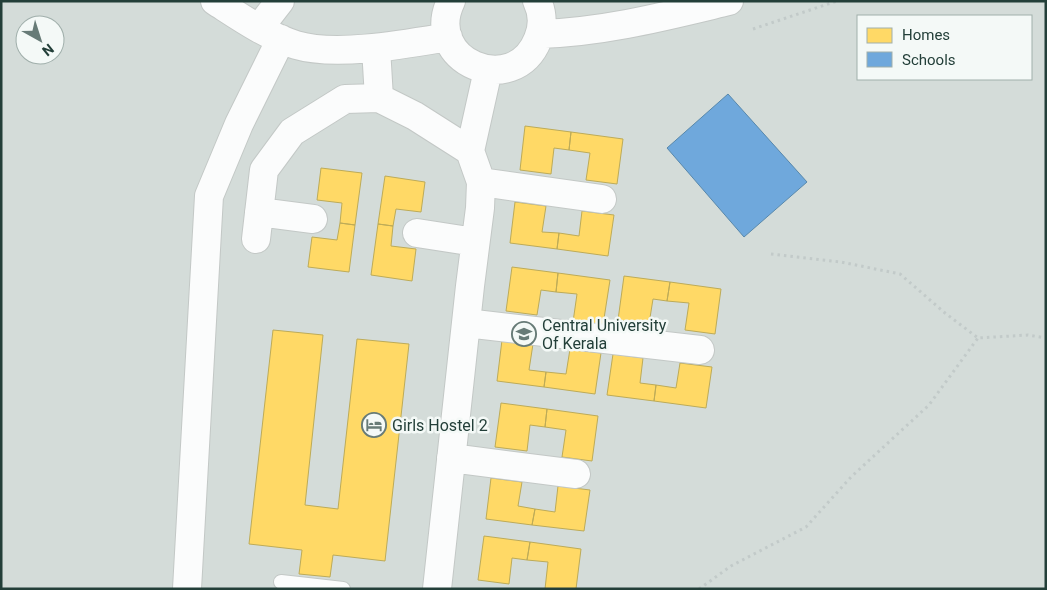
<svg xmlns="http://www.w3.org/2000/svg" width="1047" height="590" viewBox="0 0 1047 590" font-family="Roboto,sans-serif">
  <style>
    .built { fill: #d4dcd9; fill-rule: evenodd }
    .homes { fill: #ffd966; stroke: #bdab58 }
    .schools { fill: #6fa8dc; stroke: #5888ab }
    .lines { fill: none; stroke-linecap: round; stroke-linejoin: round }
    .service-casing { stroke: #c3c8c6; stroke-width: 16 }
    .minor-casing { stroke: #c3c8c6; stroke-width: 30 }
    .path { stroke: #c2cac9; stroke-width: 3; stroke-dasharray: 2.5 4; stroke-linecap: butt }
    .service { stroke: #fbfcfc; stroke-width: 14 }
    .minor { stroke: #fbfcfc; stroke-width: 28 }
    .labels { text-anchor: middle; dominant-baseline: central; stroke-width: 5; stroke-linejoin: round; paint-order: stroke }
    .poi-label { font-size: 16px; fill: #233f39; stroke: #f4f9f7; text-anchor: start }
  </style>
  <rect width="100%" height="100%" fill="#e6ebe9"/>
  <path class="built" d="M1 1H1046V589H1ZM858 16H1031V79H858ZM25 25H55V55H25Z"/>
  <path class="homes" d="M525 126 571 132 569 150 554 148 551 174 520 170Z
    M571 132 623 139 617 184 586 180 590 153 569 150Z
    M321 168 362 173 355 225 340 223 342 203 317 200Z
    M385 176 425 182 421 212 396 209 393 226 378 224Z
    M515 202 546 206 542 232 559 233 557 249 510 243Z
    M582 211 614 215 608 256 557 249 559 233 579 236Z
    M340 223 355 225 349 272 308 267 312 237 337 240Z
    M378 224 393 226 391 246 416 249 412 281 371 275Z
    M512 267 558 273 556 292 541 290 537 315 506 311Z
    M558 273 610 280 603 325 573 322 577 294 556 292Z
    M624 276 670 282 667 301 653 299 649 324 618 320Z
    M670 282 721 289 715 334 685 330 689 303 667 301Z
    M273 330 323 335 305 505 338 509 357 339 409 344 385 561 333 555 330 577 299 574 302 550 249 544Z
    M502 340 533 344 529 370 546 372 544 387 497 381Z
    M570 349 601 353 595 394 544 387 546 372 566 374Z
    M613 354 643 358 640 383 656 385 654 401 607 395Z
    M680 363 712 367 706 408 654 401 656 385 676 388Z
    M501 403 547 409 545 427 530 425 527 451 495 447Z
    M547 409 598 416 592 461 562 457 566 430 545 427Z
    M491 478 522 482 518 506 535 509 532 525 486 519Z
    M558 486 590 490 584 531 532 525 535 509 555 512Z
    M484 536 530 542 527 560 512 558 509 584 478 580Z
    M530 542 581 549 576 589H545L548 562 527 560Z"/>
  <path class="schools" d="M728 94 807 182 744 237 667 148Z"/>
  <g class="lines">
    <defs>
      <path id="service" d="M281 582 343 589"/>
      <path id="minor" d="M215 1C240 17 267 36 296 45 336 57 406 44 448 37
        M451 1C422 61 514 100 538 39 543 27 543 13 537 1
        M259 28 280 1
        M540 34C605 32 666 16 729 1
        M376 48 379 98
        M481 182 602 199
        M259 212 313 219
        M417 233 475 242
        M256 239 264 170 292 132 345 99 379 98 415 116 470 151
        M466 323 700 350
        M451 458 576 474
        M187 589 209 196 239 124 281 39
        M437 589 470 286 480 208 481 182 470 151 488 70"/>
    </defs>
    <use href="#service" class="service-casing"/>
    <use href="#minor" class="minor-casing"/>
    <path class="path" d="M753 29 837 1
      M771 254 841 262 900 274 945 313 978 338 1028 335 1046 338
      M699 589 731 566 806 527 851 477 929 405 978 338"/>
    <use href="#service" class="service"/>
    <use href="#minor" class="minor"/>
  </g>
  <defs>
    <symbol id="university-ring" viewBox="-11 -11 22 22"><circle r="9.5" fill="#f4f9f7" stroke="#677b77" stroke-width="1.5"/><path d="M0-5L7-2L0 1L-7-2ZM-4 1L0 2.5L4 1V4Q0 6-4 4Z" fill="#677b77"/></symbol>
    <symbol id="hotel-ring" viewBox="-11 -11 22 22"><circle r="9.5" fill="#f4f9f7" stroke="#677b77" stroke-width="1.5"/><path d="M-6-4.5h1.5V1H6V5H4.5V3h-9V5H-6ZM-4 0a1.8 1.8 0 1 1 3.6 0ZM.5 0V-2.5h3Q6-2.5 6 0Z" fill="#677b77"/></symbol>
  </defs>
  <g fill-rule="evenodd">
    <use href="#university-ring" x="510" y="320" width="28" height="28"/>
    <use href="#hotel-ring" x="360" y="411" width="28" height="28"/>
  </g>
  <g class="labels">
    <g class="poi-label">
      <text x="542" y="325">Central University<tspan x="542" dy="18">Of Kerala</tspan></text>
      <text x="392" y="425">Girls Hostel 2</text>
    </g>
  </g>
  <rect width="1047" height="590" fill="none" stroke="#233f39" stroke-width="5"/>
  <rect x="857" y="15" width="175" height="65" fill="#f4f9f7" stroke="#a0afab"/>
  <rect x="867" y="28" width="25" height="15" fill="#ffd966" stroke="#a0afab"/>
  <text x="902" y="40" font-size="15" fill="#233f39">Homes</text>
  <rect x="867" y="52" width="25" height="15" fill="#6fa8dc" stroke="#a0afab"/>
  <text x="902" y="65" font-size="15" fill="#233f39">Schools</text>
  <g transform="translate(40 40) rotate(141)"><circle r="24" fill="#f4f9f7" stroke="#a0afab"/>
  <path d="M0-4L9 19L0 12L-9 19Z" fill="#677b77"/>
  <text y="-8" font-size="14" font-weight="bold" text-anchor="middle" fill="#233f39">N</text>
  </g>
</svg>
